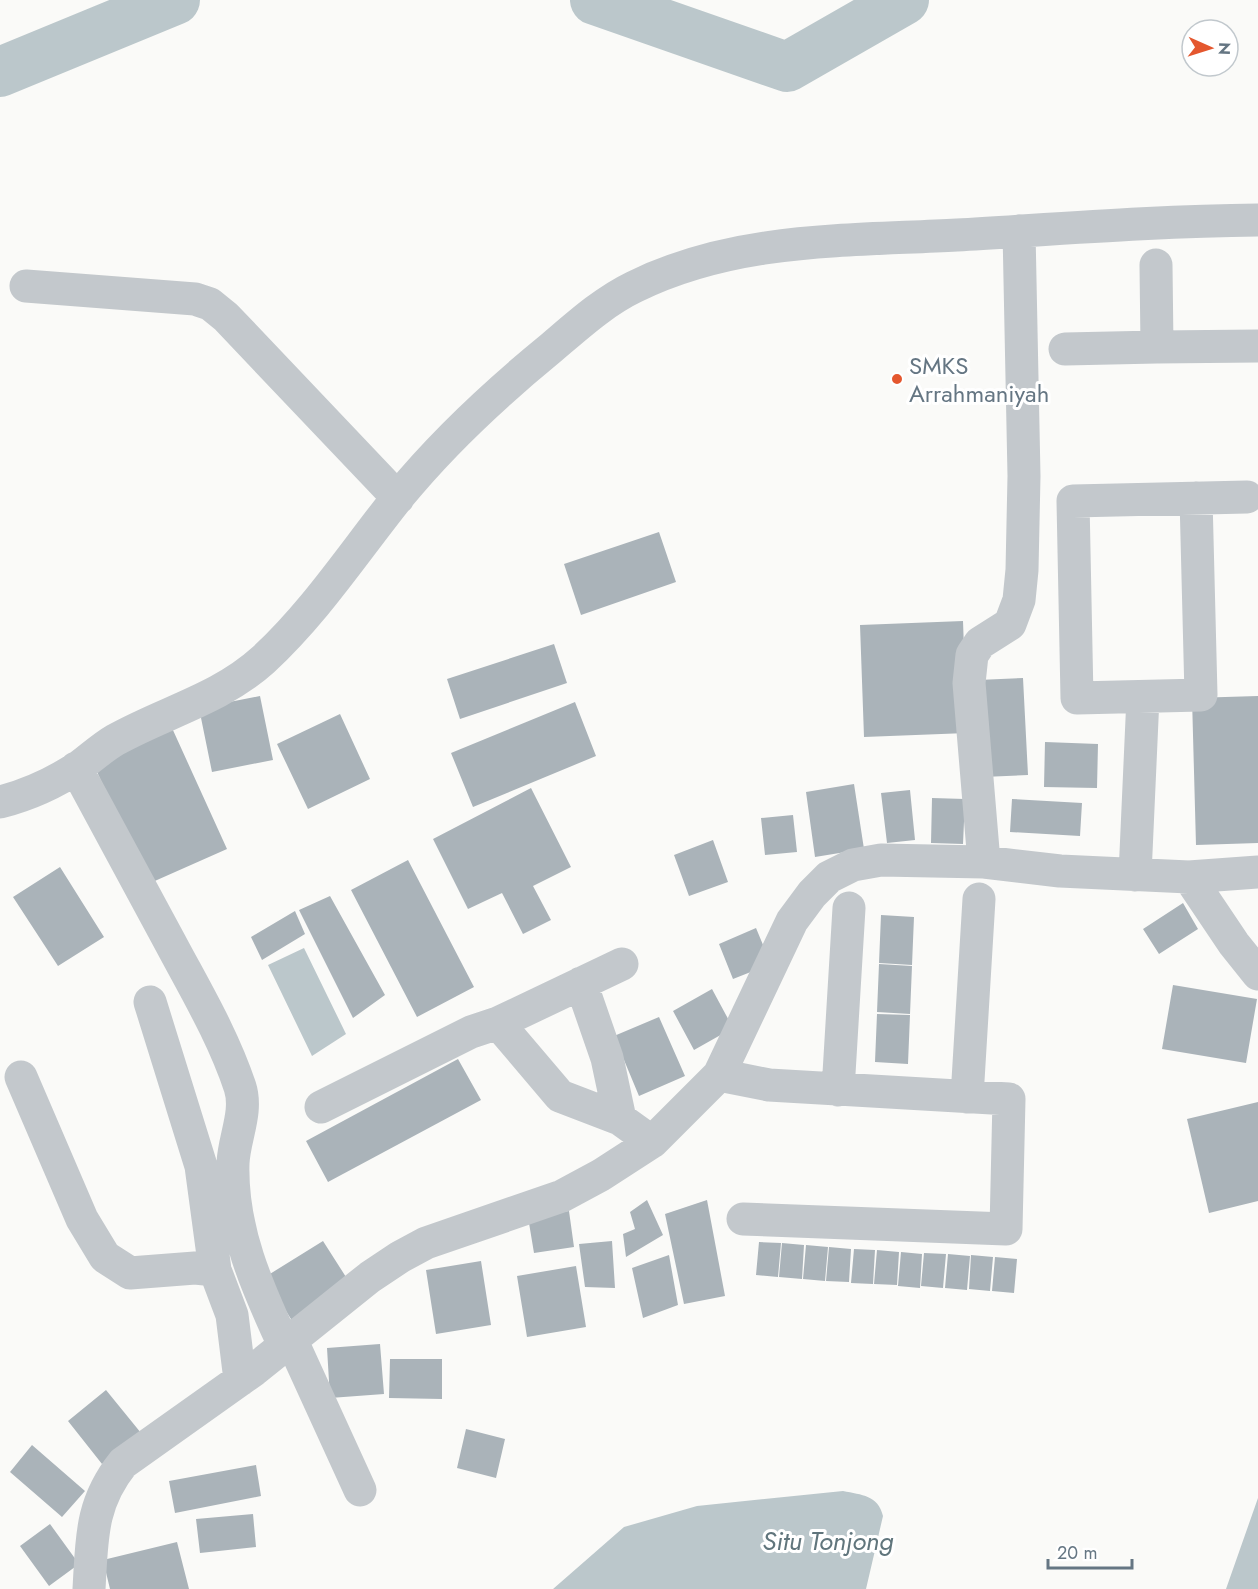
<svg xmlns="http://www.w3.org/2000/svg" width="1258" height="1589" viewBox="0 0 1258 1589" font-family="Jost,sans-serif">
  <style>
    .water { fill: #bbc7cb }
    .lines { fill: none; stroke-linecap: round; stroke-linejoin: round }
    .river { stroke: #bbc7cb; stroke-width: 50 }
    .building { fill: #aab3b9 }
    .minor { stroke: #c3c8cc; stroke-width: 33 }
    .poi-dot { fill: #e4572e; stroke: #fff; stroke-width: 2 }
    .labels { text-anchor: middle; dominant-baseline: central; stroke-width: 6; stroke-linejoin: round; paint-order: stroke }
    .poi-label { font-size: 24px; fill: #657683; stroke: #fff; text-anchor: start }
    .water-label { font-size: 26px; font-style: italic; fill: #60757c; stroke: #fff }
  </style>
  <rect width="100%" height="100%" fill="#fafaf8"/>
  <path class="water" d="M304 948 346 1034 312 1056 268 965Z
    M843 1491C862 1495 878 1495 883 1516L866 1589H553L624 1527 697 1506Z
    M1258 1498V1589H1226Z"/>
  <g class="lines">
    <path class="river" d="M595 0 787 67 904 0
      M0 72 175 0"/>
  </g>
  <path class="building" d="M659 532 676 582 581 615 564 564Z
    M963 621 967 733 864 737 860 625Z
    M554 644 567 683 460 719 447 679Z
    M1023 678 1028 775 983 777 978 680Z
    M260 696 273 760 212 772 199 708Z
    M1258 696V843L1196 845 1192 698Z
    M575 702 596 756 473 807 451 753Z
    M340 714 370 779 308 809 277 744Z
    M172 728 227 849 148 884 93 763Z
    M1045 742 1098 744 1097 788 1044 787Z
    M854 784 864 849 815 857 806 792Z
    M531 788 571 867 533 886 551 920 523 934 502 893 468 909 433 839Z
    M910 790 915 840 887 843 881 793Z
    M932 798 965 799 963 844 931 843Z
    M1012 799 1082 803 1080 836 1010 832Z
    M793 815 797 852 765 855 761 818Z
    M713 840 728 882 689 896 674 855Z
    M408 860 474 987 417 1017 351 890Z
    M60 867 104 937 58 966 13 897Z
    M330 896 385 995 353 1018 299 910Z
    M1183 903 1198 929 1159 954 1143 929Z
    M295 911 305 934 262 960 251 937Z
    M881 915 914 917 912 965 879 963Z
    M756 928 771 964 733 979 719 944Z
    M879 964 912 966 910 1014 877 1012Z
    M1173 985 1257 999 1246 1063 1162 1049Z
    M712 989 733 1028 694 1050 673 1011Z
    M877 1014 910 1015 908 1064 875 1062Z
    M659 1017 685 1076 639 1096 614 1036Z
    M458 1059 481 1100 328 1182 306 1141Z
    M1258 1102V1201L1209 1213 1187 1119Z
    M647 1200 663 1235 626 1257 623 1234 635 1229 630 1212Z
    M707 1200 725 1296 684 1304 665 1214Z
    M569 1211 574 1247 534 1253 528 1217Z
    M323 1241 353 1288 294 1324 265 1277Z
    M612 1241 615 1288 585 1287 579 1244Z
    M759 1242 781 1243 778 1277 756 1275Z
    M782 1243 804 1245 802 1279 779 1277Z
    M806 1245 828 1247 825 1281 803 1279Z
    M829 1247 851 1249 849 1282 826 1281Z
    M854 1249 875 1250 873 1284 851 1283Z
    M877 1250 899 1252 897 1285 874 1284Z
    M901 1252 922 1254 920 1288 898 1286Z
    M924 1253 946 1254 943 1288 921 1286Z
    M948 1254 970 1256 967 1290 945 1288Z
    M669 1255 678 1305 643 1318 632 1268Z
    M971 1255 993 1257 990 1291 969 1289Z
    M995 1257 1017 1259 1014 1293 992 1291Z
    M481 1261 491 1325 436 1334 426 1270Z
    M576 1266 586 1327 527 1337 517 1276Z
    M380 1344 384 1394 330 1398 327 1348Z
    M390 1359H442V1399L389 1398Z
    M106 1390 141 1433 102 1464 68 1421Z
    M466 1429 505 1439 496 1478 457 1468Z
    M32 1445 85 1491 62 1517 10 1472Z
    M256 1465 261 1496 175 1513 169 1481Z
    M253 1514 256 1547 200 1553 196 1519Z
    M50 1524 79 1564 49 1586 20 1546Z
    M177 1542 189 1589H110L103 1560Z"/>
  <g class="lines">
    <path class="minor" d="M1156 265 1157 347 1258 346
      M26 286 195 299 210 304 226 317 398 498
      M1065 349 1157 347
      M1196 498 1201 695 1077 698 1073 501 1247 497
      M76 768C108 827 139 885 171 944 196 991 223 1036 240 1087 248 1112 234 1138 233 1163 231 1229 257 1287 284 1345
      M0 802C28 795 56 782 80 766 92 757 103 747 115 740 165 712 220 699 263 660 316 611 354 552 399 496 444 441 496 393 551 348 577 326 603 302 634 287 735 237 847 241 957 235 1058 229 1158 221 1258 220
      M984 862 969 683 972 655 980 643 1010 624 1019 600 1022 570 1024 476 1019 231
      M1135 875 1143 697
      M1189 877 1234 944 1258 974
      M581 983 607 1058 620 1119
      M150 1002 201 1166 215 1270
      M498 1023 622 964
      M719 1075 769 1085 1009 1099 1006 1229 743 1219
      M21 1077 82 1219 105 1257 130 1273 195 1268 215 1270 232 1315 240 1380
      M838 1090 849 908
      M967 1097 979 899
      M321 1107 471 1032 498 1023 560 1096 620 1119 652 1142
      M291 1339 360 1490
      M89 1589C92 1540 90 1504 123 1463L254 1370 370 1277 400 1257 426 1243 562 1196 601 1175 652 1142 719 1075 792 921 812 894 829 877 853 865 881 860 984 862 1060 871 1189 877 1258 872"/>
  </g>
  <circle class="poi-dot" cx="897" cy="379" r="6"/>
  <g class="labels">
    <g class="poi-label">
      <text x="909" y="365">SMKS<tspan x="909" dy="28">Arrahmaniyah</tspan></text>
    </g>
    <g class="water-label">
      <text x="828" y="1541">Situ Tonjong</text>
    </g>
  </g>
  <g transform="translate(1210 48) rotate(93)"><circle r="28" fill="#ffffff" stroke="#c1c8cd" stroke-width="1.5"/>
  <path d="M0-4.5L10 22L0 15L-10 22Z" fill="#e4572e"/>
  <text y="-9" font-size="16" font-weight="bold" text-anchor="middle" fill="#657683">N</text>
  </g>
  <path d="M1048 1559v9h84v-9" fill="none" stroke="#657683" stroke-width="3"/>
  <text x="1057" y="1559" font-size="18" fill="#657683" stroke="#ffffff" stroke-width="4.5" paint-order="stroke">20 m</text>
</svg>
